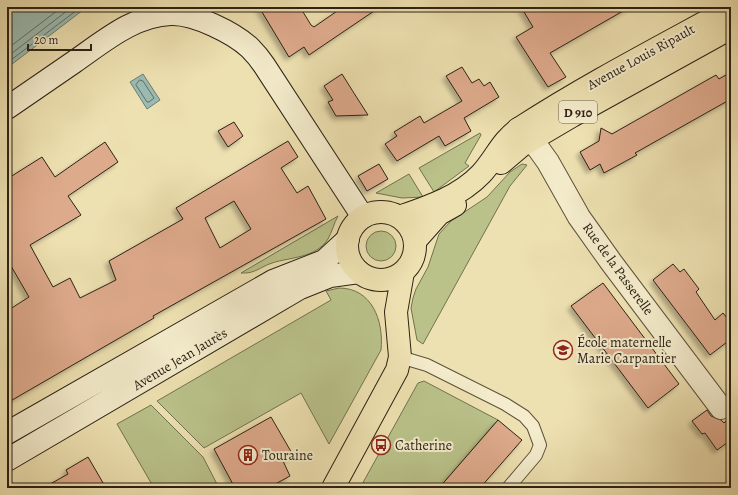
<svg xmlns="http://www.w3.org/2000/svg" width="738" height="495" viewBox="0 0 738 495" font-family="Alegreya,serif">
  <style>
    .green { fill: #bac28a; stroke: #727250 }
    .water { fill: #9bbcb3; stroke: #6e7e74 }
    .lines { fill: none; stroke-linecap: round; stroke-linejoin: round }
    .shore { stroke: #636f64; stroke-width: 1 }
    .building { fill: #deaa8c; stroke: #2b2215; fill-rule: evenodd; filter: url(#shadow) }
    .lane-casing { stroke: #5c523c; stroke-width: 14 }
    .street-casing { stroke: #5c523c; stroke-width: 24 }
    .secondary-casing { stroke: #2b2215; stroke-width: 24 }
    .primary-casing { stroke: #2b2215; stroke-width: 24 }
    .lane { stroke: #f4eccc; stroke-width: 12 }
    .street { stroke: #f4eccc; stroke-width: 22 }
    .secondary { stroke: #f4eccc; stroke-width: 22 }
    .primary { stroke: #eee1b1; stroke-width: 22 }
    .labels { text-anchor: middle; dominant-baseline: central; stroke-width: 4; stroke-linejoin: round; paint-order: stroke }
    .shield { fill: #f4eccc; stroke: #675f4c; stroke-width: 1 }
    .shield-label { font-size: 13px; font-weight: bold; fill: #2b2215 }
    .street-label { font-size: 14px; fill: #2b2215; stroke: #f4eccc }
    .poi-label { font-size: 14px; fill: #2b2215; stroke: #f4eccc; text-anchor: start }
  </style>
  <defs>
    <filter id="shadow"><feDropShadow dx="-3.5" dy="3.5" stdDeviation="2" flood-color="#0004"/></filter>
  </defs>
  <rect width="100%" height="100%" fill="#eee1b1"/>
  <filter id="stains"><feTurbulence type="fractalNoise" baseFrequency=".005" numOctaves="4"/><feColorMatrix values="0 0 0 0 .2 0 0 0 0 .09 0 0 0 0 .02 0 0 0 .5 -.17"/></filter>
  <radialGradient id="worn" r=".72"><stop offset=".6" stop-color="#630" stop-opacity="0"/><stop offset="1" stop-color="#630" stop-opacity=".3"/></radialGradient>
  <path class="green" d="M480 133 481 135 465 163 469 166 434 192 419 168Z
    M522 164 527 165 510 186 423 344 417 340 411 308 413 298 416 289 428 267 439 234 451 221 487 197 510 172Z
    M409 174 423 197 402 198 376 193Z
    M338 216C334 223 332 232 328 239 316 258 291 257 272 263 260 267 255 274 241 273Z
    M366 246a15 15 0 1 1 30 0a15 15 0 1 1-30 0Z
    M339 288C372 288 384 321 381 350L329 444 301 393 204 448 157 401 331 300 326 291Z
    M424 381 498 420 439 488H360L418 383Z
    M151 405 203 457 219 488H154L117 424Z"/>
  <path class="water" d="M7 7H87L7 68Z
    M143 74 160 100 147 109 130 82Z"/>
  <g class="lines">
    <path class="shore" d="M7 49 62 7
      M7 57 72 7
      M7 63 81 7
      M140 80 143 81 154 98 149 102H147L136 85Z"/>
  </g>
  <path class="building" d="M259 7H300L311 25 314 27 343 7H380L309 55 304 47 289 57Z
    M521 7H630L550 53 566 77 548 87 516 37 533 27Z
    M462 67 472 83 479 79 484 86 490 82 499 97 464 118 471 131 445 146 439 136 397 161 385 144 397 136 394 132 420 116 424 123 462 101 446 76Z
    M731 72V99L635 153 637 155 604 173 600 164 590 170 580 152 599 141 601 128 612 134 716 75 719 79Z
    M342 74 352 90 368 115 336 116 328 102 333 100 324 86Z
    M234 122 243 136 228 147 218 131Z
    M288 141 298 157 281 168 297 193 308 186 326 219 153 316 154 318 7 403V311L29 297 7 259V179L42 157 55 177 105 142 118 162 68 196 81 215 30 245 53 287 70 278 80 298 116 280 109 261 183 219 176 208ZM234 201 251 229 220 248 205 218Z
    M379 164 388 179 367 191 358 176Z
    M673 264 680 272 684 269 699 289 696 292 715 320 723 313 731 323V339L710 355 653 280Z
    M603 283 679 384 648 408 571 306Z
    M707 410 711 416 721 420 724 423 731 416V440L717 450 705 433 702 434 692 421Z
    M271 417 293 455 283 461 290 476 268 488H235L214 449Z
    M498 420 522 440 480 488H439Z
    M88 457 106 488H43L68 474 66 470Z"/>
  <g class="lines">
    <defs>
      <path id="lane" d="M400 357 427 365 505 404 524 416 533 426 540 445 536 455 508 488"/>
      <path id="street" d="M518 129 538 148 548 162 579 217 611 262 721 408"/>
      <path id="secondary" d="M7 108C29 93 52 77 74 62 103 42 134 15 171 14 194 13 234 33 250 48 255 53 260 59 264 65L363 217
        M7 433 273 281 324 261 348 239
        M7 460 300 288 330 276 359 272"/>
      <path id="primary" d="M501 163 521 146 572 116 731 28
        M347 246a34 34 0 1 1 68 0a34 34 0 1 1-68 0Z
        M399 217C428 207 459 197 481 174 495 159 502 140 520 128 588 84 660 47 731 8
        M415 241 439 214 455 205
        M333 488 397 370 400 357 396 312 403 272"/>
    </defs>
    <use href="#lane" class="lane-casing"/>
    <use href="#street" class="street-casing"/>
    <use href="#secondary" class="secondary-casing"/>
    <use href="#primary" class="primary-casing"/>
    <use href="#lane" class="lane"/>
    <use href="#street" class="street"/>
    <use href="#secondary" class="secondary"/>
    <use href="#primary" class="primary"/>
  </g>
  <defs>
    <symbol id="school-ring" viewBox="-11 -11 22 22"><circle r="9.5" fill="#f4eccc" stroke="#8f2418" stroke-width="1.5"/><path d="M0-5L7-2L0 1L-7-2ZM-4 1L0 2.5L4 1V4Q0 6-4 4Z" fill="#8f2418"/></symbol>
    <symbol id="bus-ring" viewBox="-11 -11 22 22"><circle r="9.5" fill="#f4eccc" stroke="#8f2418" stroke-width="1.5"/><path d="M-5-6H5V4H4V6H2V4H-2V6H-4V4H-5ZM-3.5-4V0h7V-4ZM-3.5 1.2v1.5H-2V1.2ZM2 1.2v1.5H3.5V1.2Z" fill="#8f2418"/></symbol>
    <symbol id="building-ring" viewBox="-11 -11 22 22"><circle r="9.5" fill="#f4eccc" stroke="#8f2418" stroke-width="1.5"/><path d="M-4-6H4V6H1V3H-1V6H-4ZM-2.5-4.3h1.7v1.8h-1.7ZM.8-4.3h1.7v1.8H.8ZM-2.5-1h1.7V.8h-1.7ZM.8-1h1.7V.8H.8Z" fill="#8f2418"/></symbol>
  </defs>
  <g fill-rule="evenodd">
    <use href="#school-ring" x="552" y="339" width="22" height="22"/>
    <use href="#bus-ring" x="370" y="434" width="22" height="22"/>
    <use href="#building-ring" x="237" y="444" width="22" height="22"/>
  </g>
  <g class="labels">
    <rect class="shield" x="559" y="101" width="38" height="22" rx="3"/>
    <g class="shield-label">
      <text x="578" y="112">D 910</text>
    </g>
    <g class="street-label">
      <text transform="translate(641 57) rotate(-29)">Avenue Louis Ripault</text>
      <text transform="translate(618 269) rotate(54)">Rue de la Passerelle</text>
      <text transform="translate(180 359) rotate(-31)">Avenue Jean Jaurès</text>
    </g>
    <g class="poi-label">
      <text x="577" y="342">École maternelle<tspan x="577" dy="16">Marie Carpantier</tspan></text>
      <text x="395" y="445">Catherine</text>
      <text x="262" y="455">Touraine</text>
    </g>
  </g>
  <rect width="738" height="495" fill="none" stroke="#eee1b1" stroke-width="24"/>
  <rect x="8" y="8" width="722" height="479" fill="none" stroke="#2b2215" stroke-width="2"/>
  <rect x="12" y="12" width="714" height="471" fill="none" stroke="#2b2215"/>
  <path d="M28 44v6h63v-6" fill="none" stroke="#2b2215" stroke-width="2"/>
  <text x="34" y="44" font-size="12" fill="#2b2215" stroke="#f4eccc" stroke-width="3" paint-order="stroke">20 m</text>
  <rect width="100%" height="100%" filter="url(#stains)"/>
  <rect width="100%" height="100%" fill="url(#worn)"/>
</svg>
